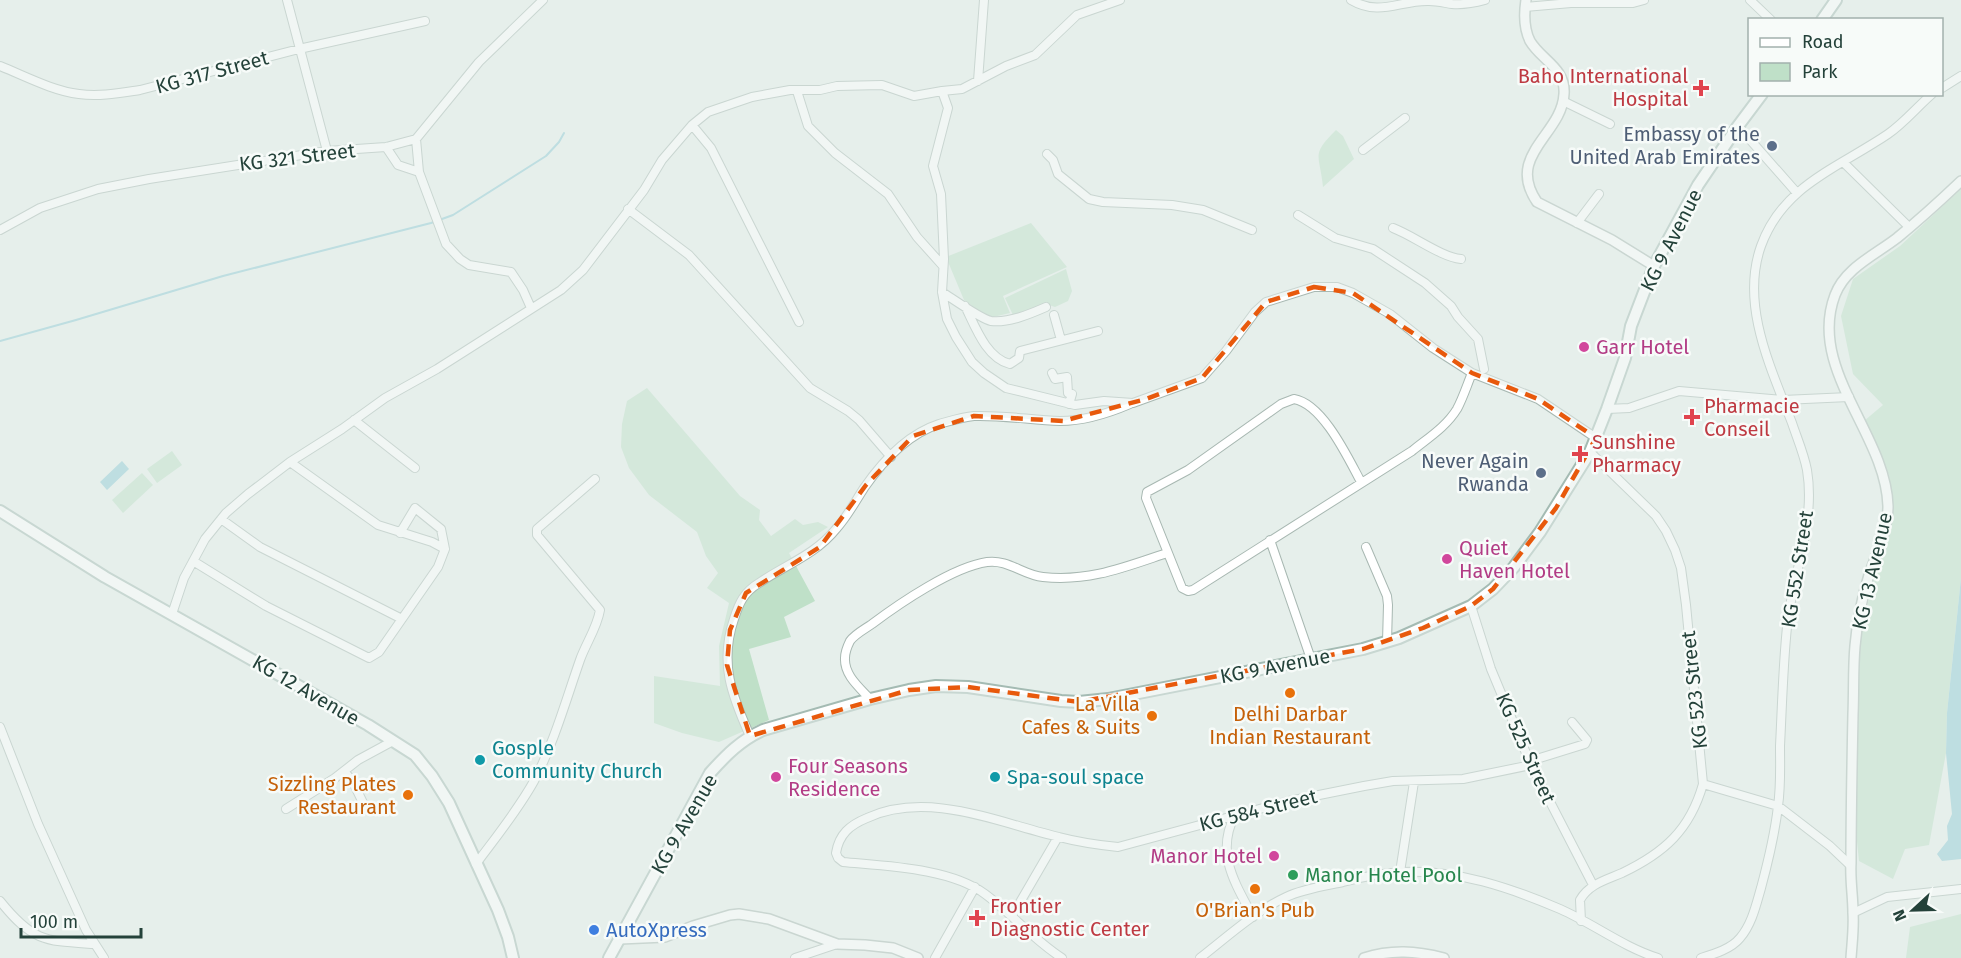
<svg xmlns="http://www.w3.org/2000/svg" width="1961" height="958" viewBox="0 0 1961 958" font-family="'Fira Sans',sans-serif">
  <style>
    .green { fill: #bfe0c8 }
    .water { fill: #8ec9d4 }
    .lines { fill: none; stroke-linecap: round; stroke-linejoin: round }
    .stream { stroke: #8ec9d4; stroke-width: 2 }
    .minor-casing { stroke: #a8b8b2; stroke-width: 10 }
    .tertiary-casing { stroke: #a8b8b2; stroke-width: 12 }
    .secondary-casing { stroke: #a4bbb3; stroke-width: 14 }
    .minor { stroke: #fff; stroke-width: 8 }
    .tertiary { stroke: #fff; stroke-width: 9 }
    .secondary { stroke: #fff; stroke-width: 10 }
    .marked { fill: none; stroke: #e8590c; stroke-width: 4.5; stroke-dasharray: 12 8; stroke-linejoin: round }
    .health-dot { fill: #e0444e; stroke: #f7fbf9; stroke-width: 2 }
    .service-dot { fill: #5c6f8a; stroke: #f7fbf9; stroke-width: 2 }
    .hotel-dot { fill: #d1479c; stroke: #f7fbf9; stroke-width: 2 }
    .food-dot { fill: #e8710a; stroke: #f7fbf9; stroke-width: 2 }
    .culture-dot { fill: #0f9aa8; stroke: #f7fbf9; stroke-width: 2 }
    .leisure-dot { fill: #2e9e5b; stroke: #f7fbf9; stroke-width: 2 }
    .shop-dot { fill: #3f7fe0; stroke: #f7fbf9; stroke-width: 2 }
    .labels { text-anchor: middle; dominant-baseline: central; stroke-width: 5; stroke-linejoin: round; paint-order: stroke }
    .street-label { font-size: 20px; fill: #24423a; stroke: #f7fbf9 }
    .health-label { font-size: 20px; fill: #be3a42; stroke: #f7fbf9; text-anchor: start }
    .service-label { font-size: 20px; fill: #4e5e75; stroke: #f7fbf9; text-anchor: end }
    .hotel-label { font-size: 20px; fill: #b23c85; stroke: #f7fbf9; text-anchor: start }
    .food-label { font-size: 20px; fill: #c56008; stroke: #f7fbf9; text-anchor: end }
    .culture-label { font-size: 20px; fill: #0d838f; stroke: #f7fbf9; text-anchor: start }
    .leisure-label { font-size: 20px; fill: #27864d; stroke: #f7fbf9; text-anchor: start }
    .shop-label { font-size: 20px; fill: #366cbe; stroke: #f7fbf9; text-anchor: start }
  </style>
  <rect width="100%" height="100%" fill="#e6efeb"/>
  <path class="green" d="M1336 130 1343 136 1354 159 1323 187C1320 154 1310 156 1336 130Z
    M1961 189V578L1947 713 1946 753 1929 845 1905 849 1893 879 1859 861 1853 803 1861 627 1886 541 1892 507 1889 475 1864 421 1883 405 1853 374 1841 316 1853 279 1900 246Z
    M1031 223 1067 267 1003 296 1010 313 989 318 964 300 946 257Z
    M1066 269 1072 291 1068 301 1055 307 1046 304 1013 315 1005 298Z
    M647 388 740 496 760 510 759 520 771 536 795 519 803 525 818 522 828 527 789 553 815 601 784 617 791 637 749 649 769 720 719 742 682 733 654 723V676L720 686 719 646 729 603 707 588 718 573 706 556 697 532 649 495 629 468 621 447 622 424 627 401Z
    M172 451 182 465 157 483 147 469Z
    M142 473 153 485 123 513 112 500Z
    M1961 914V958H1906L1910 927Z"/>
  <path class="water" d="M122 461 129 469 107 490 100 482Z
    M1961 578V859L1942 861 1937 854 1948 840 1947 826 1952 814 1946 753 1947 713Z"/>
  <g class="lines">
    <path class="stream" d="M0 341 76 320 223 276 431 223 453 215 546 156 559 142 564 133"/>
    <defs>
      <path id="minor" d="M287 0 327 151
        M1351 0C1380 17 1400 0 1429 1 1437 1 1445 3 1452 4 1463 5 1474 3 1485 0
        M1750 0 1771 20
        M1525 7 1571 3H1633L1644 0
        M0 66C25 76 53 91 79 94 99 97 120 93 140 90L299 49 425 21
        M978 81 984 0
        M1942 88 1961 76
        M797 91 808 126 835 153 888 194 917 237 943 266
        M942 91 962 89 1006 66 1035 55 1077 15 1120 0
        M1563 101 1610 124
        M692 125 711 148 799 322
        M1738 126 1797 193
        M416 139 419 172 446 244 460 259 469 265 511 272 523 290 531 308
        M386 147 398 165 419 172
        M1363 150 1405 118
        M1047 154 1053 160 1058 174 1089 199 1103 202 1172 205 1203 210 1252 230
        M1843 162 1909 227
        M628 209 689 255 810 388 848 411 859 420 891 457
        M1298 215 1335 238 1373 249 1425 283 1451 306 1458 317 1478 339 1484 369
        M1577 223 1599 194
        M1393 228C1414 236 1441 257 1461 259
        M0 230 40 208 98 189 149 179 327 151 386 147 416 139 479 62 543 0
        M942 292C953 299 981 319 991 321 1009 323 1030 314 1046 307
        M965 306C975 326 986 358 1010 364L1019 358 1020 351 1098 331
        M1054 315 1061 340
        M1052 373 1055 379 1067 377 1068 393 1072 394 1069 404
        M1607 409 1629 408 1679 391 1783 400 1849 397
        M354 420 415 468
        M290 462 378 525 432 542 445 549
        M1361 482C1348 458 1323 404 1294 399L1281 404 1188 470 1147 492 1146 498 1182 588 1188 591 1193 590 1412 451C1428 438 1446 427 1457 409 1463 398 1467 385 1472 373
        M221 519 260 547 402 619
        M1270 540 1311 659
        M1366 547 1387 596 1388 605 1387 642
        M193 561 266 606 369 658 379 652 438 567 445 549 441 529 415 508 400 533
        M1471 606 1491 669 1531 765 1593 885
        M172 614 184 578 205 539 226 513 248 494 290 462 342 429 385 398 437 369 561 290 583 270 644 190 662 160 692 125 708 112 752 97 790 90H820L837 86 882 85 914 96 942 91 948 108 933 166 941 194 944 259 942 292 947 319 956 337 972 362 984 373 1006 388 1075 405 1104 401 1133 403 1202 378 1226 351 1255 312 1266 302 1314 287H1337L1353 293 1390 314 1433 348 1472 373 1538 399 1596 438
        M870 699C859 687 844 675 845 658 845 653 848 645 850 641 855 634 865 629 872 624 900 603 953 567 987 562 1008 559 1023 575 1043 577 1089 582 1125 567 1167 553
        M0 727 38 824 86 930 104 958
        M750 736C732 696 719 663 734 619 739 603 744 592 759 583 785 565 815 555 836 529 847 517 855 502 864 488 882 462 908 434 939 424 950 421 962 417 974 416 1001 415 1032 420 1060 421 1083 421 1109 413 1130 404
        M1530 761 1585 744 1587 740 1572 722
        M344 771 353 782 365 807
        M1703 784 1778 806 1830 846 1850 865
        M286 809 335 778 358 760 393 741
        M1235 815C1215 853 1235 883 1253 917
        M476 864C496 837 518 810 534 781 554 743 566 700 580 660 586 643 597 628 600 610L537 535V529L595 479
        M1400 872 1414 782
        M0 901C33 942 45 941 94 944
        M1853 913 1887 897 1961 889
        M1012 916 1058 837
        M1581 921 1580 900C1589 884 1606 880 1622 873 1664 853 1690 830 1703 784L1686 605 1681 568 1675 550 1666 531 1656 516 1590 452
        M795 958 837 944
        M935 958 975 887
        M1062 958C1034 940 1012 914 985 894 951 868 885 866 843 862L838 858 836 853C839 834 850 825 867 818 928 790 999 823 1059 837 1078 842 1098 845 1118 847L1289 801 1364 786 1393 781 1463 779 1531 765
        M1200 958C1227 937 1254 912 1286 897 1303 889 1324 886 1343 882 1362 877 1382 873 1402 872 1456 869 1511 888 1560 909 1594 924 1623 947 1658 958
        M1701 958C1714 954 1731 949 1740 938 1752 924 1756 905 1761 888 1768 862 1775 833 1778 806 1781 786 1780 766 1780 746 1782 707 1783 666 1787 627 1792 575 1816 524 1807 470 1804 454 1797 438 1792 423 1771 368 1740 305 1761 246 1783 185 1838 168 1888 134 1904 123 1917 107 1932 94"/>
      <path id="tertiary" d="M1526 0C1524 13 1524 29 1530 41 1541 60 1566 68 1564 94 1562 135 1505 155 1537 202L1612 240 1654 266
        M620 939 665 937 693 926 730 915 739 914 769 919 837 944 865 945 893 948 918 958
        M1364 958C1392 949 1416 951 1444 958
        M1851 958C1852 943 1854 928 1853 913 1853 896 1850 880 1851 863 1851 813 1852 764 1853 714 1854 691 1853 668 1855 646 1857 622 1862 598 1869 575 1877 552 1888 530 1888 506 1886 434 1807 369 1835 295 1845 268 1875 255 1897 238 1919 220 1941 200 1961 181"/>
      <path id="secondary" d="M1822 20 1836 0
        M0 511 105 577 368 725 415 755 432 776 449 803 498 910 508 937 513 958
        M609 958 710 773C726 755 741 740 763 730L870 699 909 690 936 686 968 687 1061 701 1079 702 1108 699 1363 649 1399 638 1471 606 1493 589 1514 567 1540 532 1590 452 1607 409 1625 358 1631 326 1654 266 1698 185 1738 126 1762 94"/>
    </defs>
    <use href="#minor" class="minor-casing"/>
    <use href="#tertiary" class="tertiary-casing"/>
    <use href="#secondary" class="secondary-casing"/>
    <use href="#minor" class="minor"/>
    <use href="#tertiary" class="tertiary"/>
    <use href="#secondary" class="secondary"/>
  </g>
  <path d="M0 0H1961V958H0ZM1314 287 1353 293 1472 373 1538 399 1596 438 1556 508 1493 589 1471 606 1423 628 1363 649 1079 702 968 687 909 690 750 736 727 665 730 630 746 593 820 547 866 485 913 436 974 416 1063 421 1146 399 1202 378 1266 302Z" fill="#e6efeb" fill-opacity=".55" fill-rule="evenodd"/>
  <path class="marked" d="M1314 287 1353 293 1472 373 1538 399 1596 438 1556 508 1493 589 1471 606 1423 628 1363 649 1079 702 968 687 909 690 750 736 727 665 730 630 746 593 820 547 866 485 913 436 974 416 1063 421 1146 399 1202 378 1266 302Z"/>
  <g class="health-dot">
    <path d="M1698 79h6v6h6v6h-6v6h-6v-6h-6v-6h6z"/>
    <path d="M1689 408h6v6h6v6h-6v6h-6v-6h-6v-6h6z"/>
    <path d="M1577 445h6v6h6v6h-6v6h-6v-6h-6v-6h6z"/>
    <path d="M974 909h6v6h6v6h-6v6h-6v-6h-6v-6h6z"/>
  </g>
  <g class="service-dot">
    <circle cx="1772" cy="146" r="6"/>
    <circle cx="1541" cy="473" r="6"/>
  </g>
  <g class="hotel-dot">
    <circle cx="1584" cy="347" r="6"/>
    <circle cx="1447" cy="559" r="6"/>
    <circle cx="776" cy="777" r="6"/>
    <circle cx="1274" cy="856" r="6"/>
  </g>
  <g class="food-dot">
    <circle cx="1290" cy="693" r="6"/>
    <circle cx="1152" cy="716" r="6"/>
    <circle cx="408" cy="795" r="6"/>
    <circle cx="1255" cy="889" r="6"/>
  </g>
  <g class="culture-dot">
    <circle cx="480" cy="760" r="6"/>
    <circle cx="995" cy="777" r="6"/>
  </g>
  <circle class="leisure-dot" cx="1293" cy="875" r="6"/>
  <circle class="shop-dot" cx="594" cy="930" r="6"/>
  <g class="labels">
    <g class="street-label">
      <text transform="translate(212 72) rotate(-15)">KG 317 Street</text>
      <text transform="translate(297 157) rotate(-7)">KG 321 Street</text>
      <text transform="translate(1671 240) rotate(-63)">KG 9 Avenue</text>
      <text transform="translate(1797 569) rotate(-81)">KG 552 Street</text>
      <text transform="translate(1872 571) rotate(-77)">KG 13 Avenue</text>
      <text transform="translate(1275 666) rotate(-11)">KG 9 Avenue</text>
      <text transform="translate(306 690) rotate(30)">KG 12 Avenue</text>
      <text transform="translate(1694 690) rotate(-96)">KG 523 Street</text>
      <text transform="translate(1526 748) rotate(66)">KG 525 Street</text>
      <text transform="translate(1258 810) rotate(-14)">KG 584 Street</text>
      <text transform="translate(684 824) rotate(-60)">KG 9 Avenue</text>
    </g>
    <g class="health-label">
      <text x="1688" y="76" text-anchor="end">Baho International<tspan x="1688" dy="23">Hospital</tspan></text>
      <text x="1704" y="406">Pharmacie<tspan x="1704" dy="23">Conseil</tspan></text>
      <text x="1592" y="442">Sunshine<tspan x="1592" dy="23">Pharmacy</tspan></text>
      <text x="990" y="906">Frontier<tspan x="990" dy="23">Diagnostic Center</tspan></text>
    </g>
    <g class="service-label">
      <text x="1760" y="134">Embassy of the<tspan x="1760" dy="23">United Arab Emirates</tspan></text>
      <text x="1529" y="461">Never Again<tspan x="1529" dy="23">Rwanda</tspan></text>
    </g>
    <g class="hotel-label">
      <text x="1596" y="347">Garr Hotel</text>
      <text x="1459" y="548">Quiet<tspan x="1459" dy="23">Haven Hotel</tspan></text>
      <text x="788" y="766">Four Seasons<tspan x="788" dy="23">Residence</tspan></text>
      <text x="1262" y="856" text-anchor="end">Manor Hotel</text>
    </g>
    <g class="food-label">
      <text x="1140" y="704">La Villa<tspan x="1140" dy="23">Cafes &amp; Suits</tspan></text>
      <text x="1290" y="714" text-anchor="middle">Delhi Darbar<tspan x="1290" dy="23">Indian Restaurant</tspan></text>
      <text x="396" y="784">Sizzling Plates<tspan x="396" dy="23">Restaurant</tspan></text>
      <text x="1255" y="910" text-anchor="middle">O'Brian's Pub</text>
    </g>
    <g class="culture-label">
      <text x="492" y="748">Gosple<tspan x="492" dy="23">Community Church</tspan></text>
      <text x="1007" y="777">Spa-soul space</text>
    </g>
    <g class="leisure-label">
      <text x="1305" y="875">Manor Hotel Pool</text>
    </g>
    <g class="shop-label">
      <text x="606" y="930">AutoXpress</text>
    </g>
  </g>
  <rect x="1748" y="18" width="195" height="78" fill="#f7fbf9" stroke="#a3b1ad" stroke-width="1.5"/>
  <rect x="1760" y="38" width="30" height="9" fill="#ffffff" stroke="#a3b1ad" stroke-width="1.5"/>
  <text x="1802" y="48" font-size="18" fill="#24423a">Road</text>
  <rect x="1760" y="63" width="30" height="18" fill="#bfe0c8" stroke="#a3b1ad" stroke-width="1.5"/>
  <text x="1802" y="78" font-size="18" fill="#24423a">Park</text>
  <g transform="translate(1913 910) rotate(248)" stroke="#f7fbf9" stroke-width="4.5" paint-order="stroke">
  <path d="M0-4.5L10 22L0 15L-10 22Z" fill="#24423a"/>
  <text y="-9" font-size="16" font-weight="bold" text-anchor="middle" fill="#24423a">N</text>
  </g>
  <path d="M21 928v9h120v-9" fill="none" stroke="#24423a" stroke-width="3"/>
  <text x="30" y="928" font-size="18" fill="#24423a" stroke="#f7fbf9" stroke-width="4.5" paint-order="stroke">100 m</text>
</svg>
